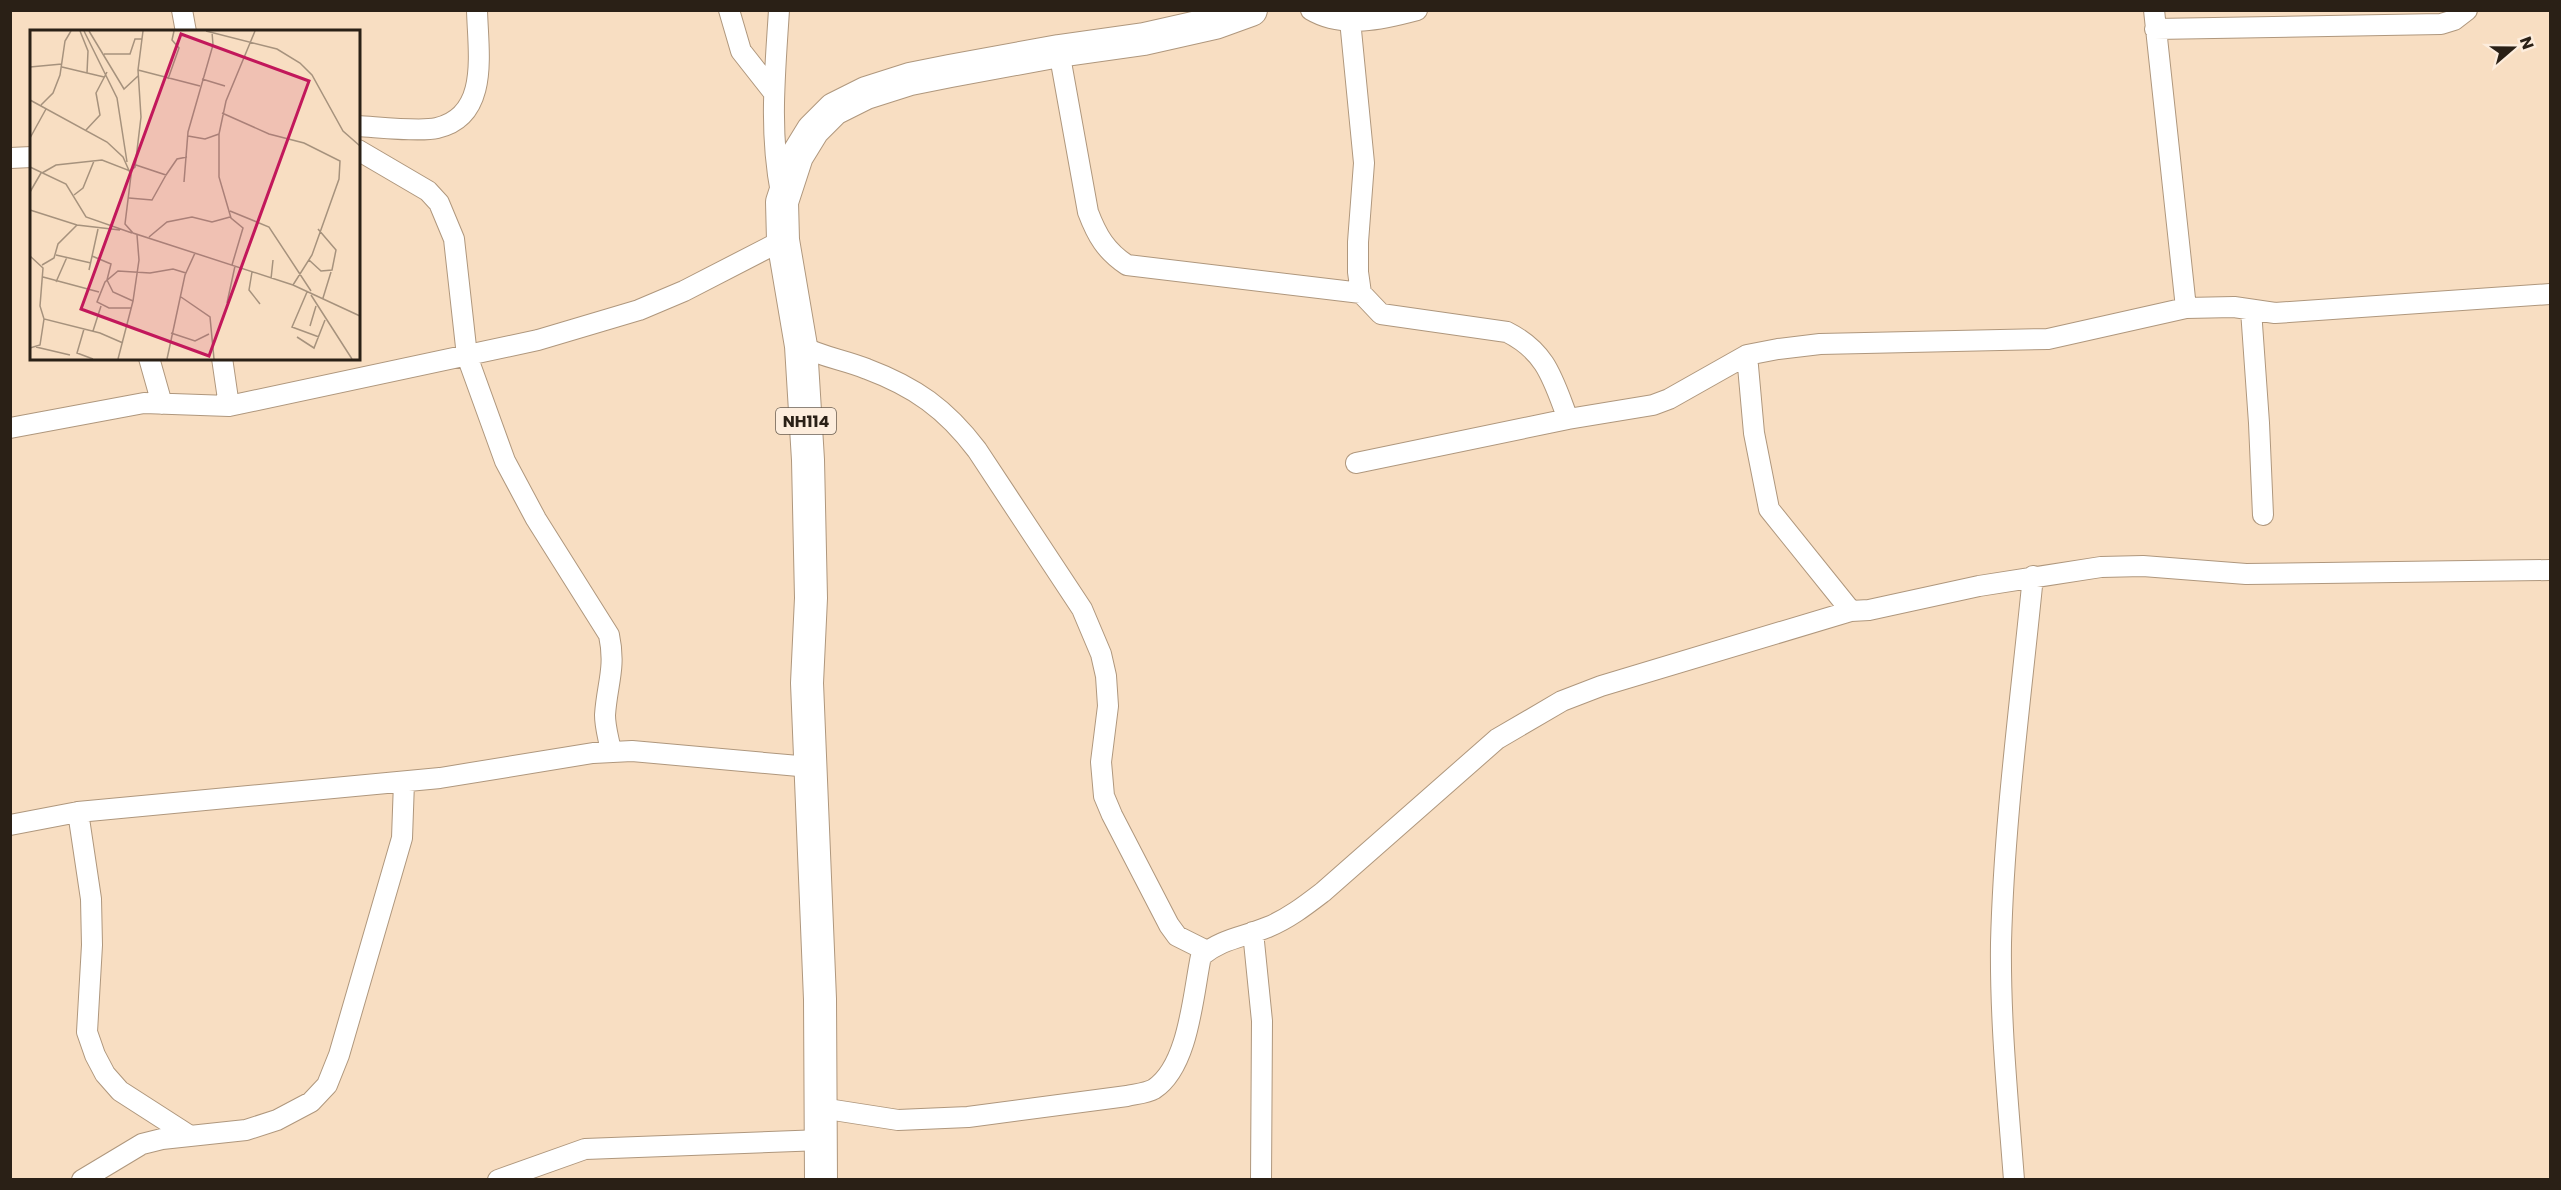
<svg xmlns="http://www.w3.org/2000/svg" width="2561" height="1190" viewBox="0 0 2561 1190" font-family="Poppins,sans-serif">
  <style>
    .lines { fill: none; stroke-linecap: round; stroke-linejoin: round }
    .minor-casing { stroke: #af977d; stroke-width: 22 }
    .trunk-casing { stroke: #af977d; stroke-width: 34 }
    .minor { stroke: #fff; stroke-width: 20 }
    .trunk { stroke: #fff; stroke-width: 32 }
    .labels { text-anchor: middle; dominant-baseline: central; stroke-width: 6; stroke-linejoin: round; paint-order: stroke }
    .shield { fill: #fdeddd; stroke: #695e52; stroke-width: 1.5 }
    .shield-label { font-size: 16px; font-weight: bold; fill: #2a2016 }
    .inset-road { fill: none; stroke: #a6927d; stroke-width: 1.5 }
    .view { fill: #c2185b; fill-opacity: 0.15; stroke: #c2185b; stroke-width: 3 }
    .inset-edge { fill: none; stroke: #2a2016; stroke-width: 3 }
  </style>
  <rect width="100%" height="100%" fill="#f8dec2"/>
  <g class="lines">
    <defs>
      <path id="minor" d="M182 10 186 32
        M729 10 741 51 774 93
        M779 10C775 74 769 130 781 193
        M1311 10C1343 29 1383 19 1417 10
        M2154 10 2186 308
        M1350 20 1364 163 1358 242V272L1361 293 1381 314 1507 332C1547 352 1553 380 1568 419
        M2155 29 2441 24 2454 20 2467 10
        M1059 51 1088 212C1097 236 1106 251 1127 265L1361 293
        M358 126C377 127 420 132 437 128 490 116 478 52 477 10
        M358 150 428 191 439 203 454 239 467 356 505 461 536 519 609 635C616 668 607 684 605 715 605 728 609 739 611 752
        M10 158 32 157
        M2251 310 2259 423 2263 515
        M801 346C822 357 845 360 867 369 915 387 946 409 977 450L1082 609 1101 654 1106 676 1108 706 1101 762 1104 796 1112 815 1169 925 1177 936 1207 951
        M1747 355 1754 433 1769 509 1851 611
        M149 358 162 404
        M222 358 229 406
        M10 428 144 403 229 406 538 340 639 310 684 291 783 240
        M1356 463 1568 419 1653 405 1669 399 1747 355 1778 349 1820 344 2048 339 2186 308 2234 307 2275 313 2550 294
        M78 812 91 899 92 945 87 1032 95 1055 105 1074 120 1091 190 1136
        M10 825 78 812 440 778 593 753 632 751 810 767
        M1253 932 1262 1021 1261 1180
        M821 1108 898 1120 968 1117 1127 1096C1136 1094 1147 1093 1154 1089 1189 1066 1193 994 1201 956 1223 938 1242 938 1268 927 1288 919 1306 905 1323 892L1497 739 1562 701 1601 686 1851 611 1869 610 1979 586 2101 567 2143 566 2246 574 2550 570
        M82 1180 142 1144 162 1139 246 1130 277 1120 311 1102 327 1085 339 1055 402 838 404 782
        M498 1180 585 1149 822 1140
        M2014 1180C2008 1101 2000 1022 2001 943 2004 821 2021 698 2033 576"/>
      <path id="trunk" d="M821 1180 820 999 807 683 811 598 808 460 801 346 783 240 782 202 797 156 813 130 834 109 866 93 910 79 950 71 1059 51 1144 39 1215 23 1251 10"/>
    </defs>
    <use href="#minor" class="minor-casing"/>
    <use href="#trunk" class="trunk-casing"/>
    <use href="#minor" class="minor"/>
    <use href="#trunk" class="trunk"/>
  </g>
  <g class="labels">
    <rect class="shield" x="776" y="408" width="60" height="26" rx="4.5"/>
    <g class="shield-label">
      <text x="806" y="421">NH114</text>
    </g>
  </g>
  <g transform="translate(30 30)">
    <rect width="330" height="330" fill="#f8dec2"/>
    <path class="inset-road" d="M50 1 58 21 57 43M54 1 87 68 97 132M59 1 94 59 108 46M176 1 247 19 270 33 282 45 313 101 330 116M74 24H100L105 9H112M0 37 32 34M32 37 74 47M108 40 170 56M138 49 149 18 142 10 144 1M172 49 195 56M0 70 77 112 93 127 101 145 95 194 103 203 263 255 330 286M11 75 23 63 30 45 35 11 41 1M192 83 239 104 274 113 310 131 309 149 282 225 263 255M56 100 70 85 66 63 77 42M158 106 175 109 189 104M0 108 16 79M106 135 136 145 147 129 157 127M0 137 36 154 56 187 102 203M12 143 26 135 72 130 100 141 105 137 111 87 108 40 113 1M154 152 158 102 183 15 182 2M0 162 11 143M44 165 53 158 64 131M99 168 122 170 136 145M0 180 47 195 90 200M200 181 239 197 281 261M119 207 137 192 162 187 182 192 200 187M26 225 61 233M0 226 13 238 10 276 14 289 70 303 93 313M62 226 81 234 77 250 83 262 103 271M279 230 291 241 302 240 306 220 288 199M12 235 24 228 28 214 47 195M202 235 213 198 201 188 189 147V104L196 71 225 1M59 240 68 199M222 242 219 260 230 274M13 247 69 262M241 249 243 230M26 252 37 227M277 262 262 297 289 307M281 265 322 329M151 267 180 287 184 329M293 268 301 242M197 273 205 236M101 278H79L67 272 75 252 88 241 120 243 143 239 156 243M280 296 286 276M54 299 47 323 63 329M63 301 71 276M141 303 165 311 179 304M267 307 284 318 295 290M6 317 40 325M0 318 10 315 14 289M88 329 103 271 109 230 107 205M137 329 155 245 165 223"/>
    <path class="view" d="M151 4 279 51 179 326 51 279Z"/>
    <rect width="330" height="330" class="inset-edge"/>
  </g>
  <rect width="2561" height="1190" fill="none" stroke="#2a2016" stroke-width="24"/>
  <g transform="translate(2513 48) rotate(70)" stroke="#fdeddd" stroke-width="4.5" paint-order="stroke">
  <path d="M0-4.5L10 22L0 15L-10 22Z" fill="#2a2016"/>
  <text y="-9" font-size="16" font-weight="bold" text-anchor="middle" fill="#2a2016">N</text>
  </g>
</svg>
